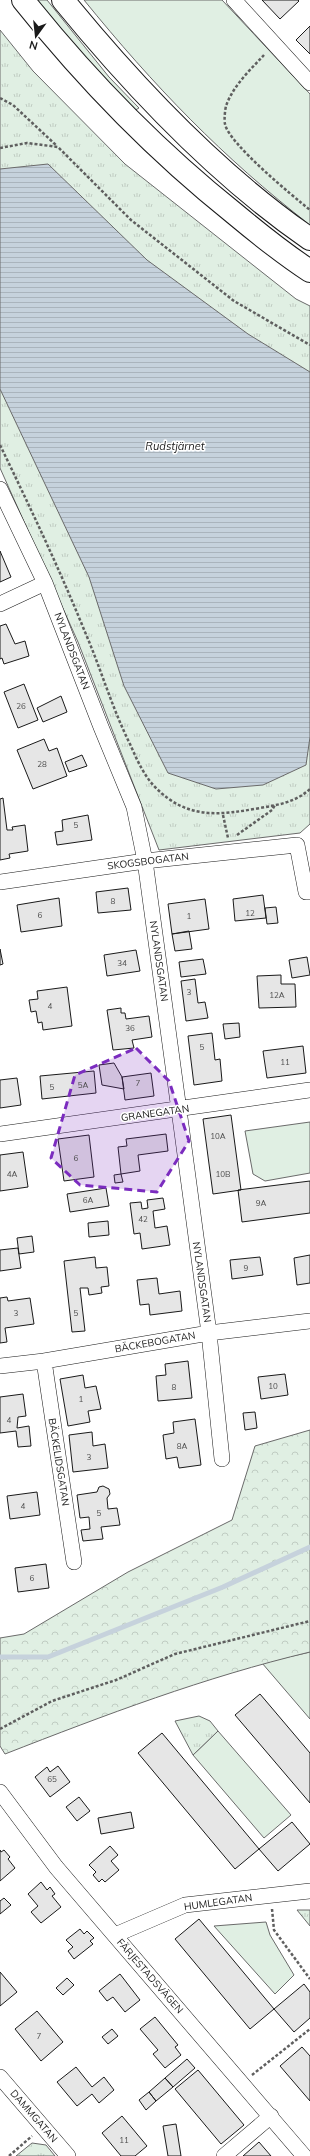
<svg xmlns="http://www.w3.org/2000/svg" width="310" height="2156" viewBox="0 0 310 2156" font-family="Mulish,sans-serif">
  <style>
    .grass { fill: #e0efe3; stroke: #6a6a6a }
    .forest { fill: url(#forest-crowns); stroke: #6a6a6a }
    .park { fill: url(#park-tufts); stroke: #6a6a6a }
    .water { fill: url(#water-rules); stroke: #6a6a6a }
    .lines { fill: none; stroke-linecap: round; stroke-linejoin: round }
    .stream { stroke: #c6d2dc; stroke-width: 5 }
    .building { fill: #e6e6e6; stroke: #1a1a1a }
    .minor-casing { stroke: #1a1a1a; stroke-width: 16 }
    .motorway-casing { stroke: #1a1a1a; stroke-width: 24 }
    .path { stroke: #5f5f5f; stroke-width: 2.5; stroke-dasharray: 3 2; stroke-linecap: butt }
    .minor { stroke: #fff; stroke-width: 15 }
    .motorway { stroke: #fff; stroke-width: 22 }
    .marked { fill: #7b2cbf; fill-opacity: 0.2; stroke: #7b2cbf; stroke-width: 3; stroke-dasharray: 8 5; stroke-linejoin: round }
    .labels { text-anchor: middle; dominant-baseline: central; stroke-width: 3; stroke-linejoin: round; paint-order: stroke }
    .number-label { font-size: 8px; fill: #4d4d4d }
    .street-label { font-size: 10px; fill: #1a1a1a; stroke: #fff }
    .water-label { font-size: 11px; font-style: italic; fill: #1a1a1a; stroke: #fff }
  </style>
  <defs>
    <pattern id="forest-crowns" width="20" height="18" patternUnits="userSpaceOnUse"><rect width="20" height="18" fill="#e0efe3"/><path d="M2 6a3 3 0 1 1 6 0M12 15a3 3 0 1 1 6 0" fill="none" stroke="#c0ccc2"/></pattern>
    <pattern id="park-tufts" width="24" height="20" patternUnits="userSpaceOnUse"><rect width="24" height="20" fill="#e0efe3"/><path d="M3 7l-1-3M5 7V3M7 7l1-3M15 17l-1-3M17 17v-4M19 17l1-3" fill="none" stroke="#c0ccc2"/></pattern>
    <pattern id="water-rules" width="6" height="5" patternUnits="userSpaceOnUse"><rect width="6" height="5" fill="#c6d2dc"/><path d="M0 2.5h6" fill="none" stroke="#aab4bc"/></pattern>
  </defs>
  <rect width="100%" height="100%" fill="#fff"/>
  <path class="grass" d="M33 0H47L109 77 139 108 132 112Z
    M84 0H222L310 94V225C223 158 153 85 84 0Z
    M310 1122V1173L265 1181 253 1174 245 1131Z
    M310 1652V1719L262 1663Z
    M218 1731 291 1815 264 1838 193 1755Z
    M266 1922 270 1935 294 1975 275 1994 214 1926Z"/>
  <path class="forest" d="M310 1430V1652C205 1677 105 1715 5 1754L0 1746V1638L24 1634 128 1572 232 1520 255 1446Z"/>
  <path class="park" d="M0 30 33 71 125 164 296 299 310 306V824L300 833 159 850 78 642 0 468Z
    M199 1716 210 1721 218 1731 193 1755 175 1721Z
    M297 1910H310V1926Z
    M32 2143 46 2145 55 2156H16Z"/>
  <path class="water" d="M48 164 147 260 248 334 310 372V737L306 765 263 785 216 789 168 773 124 686 89 577 0 389V169Z"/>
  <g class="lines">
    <path class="stream" d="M0 1657H48L223 1587 310 1547"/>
  </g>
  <path class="building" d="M262 0H298L299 1 280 19Z
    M310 26V54L296 40Z
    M0 551 11 577 0 582Z
    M6 624 15 644 25 641 29 656 4 664 2 658 0 659V626Z
    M24 684 38 720 18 728 4 692Z
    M61 696 67 712 43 722 37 708Z
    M44 739 49 751 57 748 67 776 33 789 17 750Z
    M82 755 87 766 69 772 65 762Z
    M3 798 7 830H13L12 827 25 825 28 851 9 854 10 858 0 860V799Z
    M88 815 92 840 57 845 55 832 63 831 62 820Z
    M128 888 131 910 98 913 96 892Z
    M263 895 266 918 235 921 233 899Z
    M59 898 62 926 21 932 17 905Z
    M205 899 209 929 172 934 168 904Z
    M276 907 278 923 267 924 265 908Z
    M189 931 192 949 175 951 172 934Z
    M0 949 3 964 0 965Z
    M136 950 140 971 107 976 104 955Z
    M307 957 310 975 292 978 289 960Z
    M203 959 206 974 181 977 179 962Z
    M281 975V984H295L296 1007 259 1008 257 976Z
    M195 979 198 1003 205 1002 208 1018 186 1021 181 981Z
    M67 987 72 1026 43 1030 42 1022 38 1023 36 1011 31 1012 29 1000 38 999 37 991Z
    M121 1008V1013H125L126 1019 149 1016 152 1037 132 1040 134 1048 113 1050 107 1010Z
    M239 1023 240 1037 225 1039 223 1024Z
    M212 1033 215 1060 220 1059 222 1081 194 1085 188 1036Z
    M303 1046 306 1073 267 1078 263 1051Z
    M114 1063 122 1077 124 1089 102 1085 99 1065Z
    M94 1071 96 1093 42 1099 40 1076Z
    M151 1073 154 1096 125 1100 122 1077Z
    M17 1078 21 1105 0 1108V1080Z
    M231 1115 241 1190 213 1194 203 1119Z
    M166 1134 168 1151 138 1155 140 1171 121 1174 118 1147 127 1146 126 1139Z
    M89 1135 94 1177 64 1181 58 1139Z
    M23 1152 28 1187 0 1191V1155Z
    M121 1174 123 1182 115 1183 114 1175Z
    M310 1181V1213L242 1222 238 1190Z
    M106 1188 109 1206 70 1212 67 1194Z
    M163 1198 165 1209 153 1211 155 1228 167 1226 170 1245 142 1249 140 1233 134 1234 130 1203 141 1202 142 1209 148 1208 147 1200Z
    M108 1221 109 1235 89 1237 88 1223Z
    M32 1236 34 1252 19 1254 17 1238Z
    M18 1248 21 1268 0 1271V1250Z
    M310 1255V1283L297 1285 294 1258Z
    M95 1257 96 1268 107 1267 109 1286 101 1287 102 1293 89 1295 88 1288H80L85 1331 72 1332 64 1261Z
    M260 1257 263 1275 232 1279 230 1260Z
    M157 1278 159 1294 180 1291 182 1311 150 1315 149 1304 140 1305 137 1280Z
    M7 1297 8 1301 30 1298 34 1324 5 1328 7 1342 0 1343V1298Z
    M188 1361 192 1398 158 1401 156 1376 166 1375 165 1364Z
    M285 1374 288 1395 261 1399 258 1377Z
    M83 1375 85 1388 96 1386 101 1409 88 1411 90 1422 68 1426 60 1379Z
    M23 1394 26 1416 18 1417 17 1428 29 1426 31 1446 18 1447 16 1431 0 1433V1397Z
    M255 1412 257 1428 245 1430 243 1413Z
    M195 1419 201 1465 179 1468 177 1457 166 1459 163 1435 174 1433 173 1422Z
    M92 1432 93 1446 105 1444 108 1468 73 1472 69 1435Z
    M103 1486 109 1489 110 1494 107 1498 108 1509 117 1508 120 1525 101 1527 103 1539 83 1541 81 1530 90 1529 89 1517 80 1518 77 1495 97 1492 99 1487Z
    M37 1492 40 1515 10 1519 7 1496Z
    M46 1564 49 1588 18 1592 15 1568Z
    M260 1694 310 1753V1803L235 1715Z
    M162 1733 259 1849 235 1869 138 1753Z
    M58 1766 70 1782 50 1797 35 1777 47 1767 50 1772Z
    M79 1797 90 1811 77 1821 66 1807Z
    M131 1812 134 1828 101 1834 98 1818Z
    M292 1822 310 1844 278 1871 259 1849Z
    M110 1846 118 1855 111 1861 119 1870 105 1882 102 1879 99 1882 93 1875 96 1872 89 1865Z
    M0 1850 1 1852 4 1850 10 1857 8 1859 15 1868 0 1881Z
    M41 1882 47 1890 50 1887 55 1894 52 1896 61 1907 41 1923 31 1912 38 1906 28 1894Z
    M4 1898 11 1905 0 1914V1901Z
    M199 1919 274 2009 250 2029 175 1939Z
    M80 1929 84 1934 87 1931 94 1938 90 1941 93 1944 74 1959 68 1951 73 1947 66 1940Z
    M0 1972 17 1992 0 2006Z
    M120 1974 140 2000 125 2012 113 1997 107 2001 99 1991Z
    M67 1978 74 1985 63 1995 56 1988Z
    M304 1984 310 1992V2018L294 2032 274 2009Z
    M37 2011 63 2042 41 2061 15 2029Z
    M155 2017 178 2045 175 2047 181 2055 165 2068 153 2054 158 2050 140 2029Z
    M112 2029 118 2036 108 2044 102 2037Z
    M302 2047 310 2056V2101L280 2066Z
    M187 2059 195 2068 173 2087 165 2078Z
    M76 2067 92 2087 104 2077 114 2090 99 2103 92 2094 77 2106 57 2082Z
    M198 2070 244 2125 221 2144 175 2089Z
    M165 2078 173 2087 156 2101 149 2092Z
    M149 2092 156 2101 146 2110 139 2100Z
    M122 2116 147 2146 135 2156H121L102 2133Z
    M176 2124 181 2156H168L163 2126Z
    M259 2142 271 2156H243Z"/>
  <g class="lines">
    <defs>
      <path id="minor" d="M234 0 310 83
        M0 489 45 583 101 727 134 807 145 861 179 1110 209 1333 222 1459
        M0 604 45 583
        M0 882 145 861 297 845 306 892H310
        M0 1134 310 1090
        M44 1361 74 1562
        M0 1366 44 1361 209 1333 310 1321
        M0 1792 56 1867 304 2156
        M115 1935 185 1905 310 1891
        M0 2077 68 2156
        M224 2156 271 2116"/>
      <path id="motorway" d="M23 0C86 79 156 151 235 214 259 234 284 254 310 271
        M63 0C134 87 217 175 310 239"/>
    </defs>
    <use href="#minor" class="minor-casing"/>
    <use href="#motorway" class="motorway-casing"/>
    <path class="path" d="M264 55C250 70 233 86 226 106 225 110 224 120 225 124 229 144 293 196 310 210
      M0 98 13 105 57 146
      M0 148 27 143 58 147 131 220 234 301 310 345
      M0 445C30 507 59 568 85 632 101 669 112 708 130 744 137 760 144 776 156 788 188 820 220 815 260 808 278 805 296 802 310 789
      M223 815 228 838
      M237 835 272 810 275 805
      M0 1729 52 1701 116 1680 175 1654 310 1621
      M272 1909 274 1930 310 1979
      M252 2075 310 2029
      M9 2156 32 2136"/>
    <use href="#minor" class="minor"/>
    <use href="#motorway" class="motorway"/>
  </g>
  <path class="marked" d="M136 1048 169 1081 189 1141 157 1192 80 1185 51 1158 75 1075Z"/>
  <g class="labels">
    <g class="number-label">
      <text x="21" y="706">26</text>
      <text x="42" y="764">28</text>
      <text x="76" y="825">5</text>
      <text x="113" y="901">8</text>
      <text x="250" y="913">12</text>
      <text x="40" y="915">6</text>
      <text x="189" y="916">1</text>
      <text x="122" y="963">34</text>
      <text x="189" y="992">3</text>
      <text x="277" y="995">12A</text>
      <text x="50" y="1006">4</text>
      <text x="130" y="1028">36</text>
      <text x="202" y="1047">5</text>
      <text x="285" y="1062">11</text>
      <text x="138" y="1083">7</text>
      <text x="83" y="1085">5A</text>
      <text x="52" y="1087">5</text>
      <text x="218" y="1136">10A</text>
      <text x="76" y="1158">6</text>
      <text x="12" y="1174">4A</text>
      <text x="223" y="1174">10B</text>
      <text x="88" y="1200">6A</text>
      <text x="261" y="1203">9A</text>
      <text x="143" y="1219">42</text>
      <text x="246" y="1268">9</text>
      <text x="16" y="1313">3</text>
      <text x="76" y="1313">5</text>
      <text x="273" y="1386">10</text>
      <text x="174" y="1387">8</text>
      <text x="81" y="1399">1</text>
      <text x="9" y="1420">4</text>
      <text x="182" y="1446">8A</text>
      <text x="89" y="1457">3</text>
      <text x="23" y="1506">4</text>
      <text x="99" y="1513">5</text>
      <text x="32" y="1578">6</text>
      <text x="52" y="1779">65</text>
      <text x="39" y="2036">7</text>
      <text x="124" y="2140">11</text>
    </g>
    <g class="street-label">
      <text transform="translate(72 651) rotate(69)">NYLANDSGATAN</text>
      <text transform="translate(148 861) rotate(-7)">SKOGSBOGATAN</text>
      <text transform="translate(159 961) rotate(82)">NYLANDSGATAN</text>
      <text transform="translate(155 1113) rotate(-8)">GRANEGATAN</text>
      <text transform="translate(202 1282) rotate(82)">NYLANDSGATAN</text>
      <text transform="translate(155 1342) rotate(-10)">BÄCKEBOGATAN</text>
      <text transform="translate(59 1462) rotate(81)">BÄCKELIDSGATAN</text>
      <text transform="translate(218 1902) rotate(-8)">HUMLEGATAN</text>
      <text transform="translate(150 1976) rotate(49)">FÄRJESTADSVÄGEN</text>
      <text transform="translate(34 2116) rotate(49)">DAMMGATAN</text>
    </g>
    <g class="water-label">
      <text x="175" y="446">Rudstjärnet</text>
    </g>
  </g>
  <g transform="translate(36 36) rotate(195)" stroke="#ffffff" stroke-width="3" paint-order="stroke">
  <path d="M0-3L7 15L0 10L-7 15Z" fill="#1a1a1a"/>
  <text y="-6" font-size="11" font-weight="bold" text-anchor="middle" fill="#1a1a1a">N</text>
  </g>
</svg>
